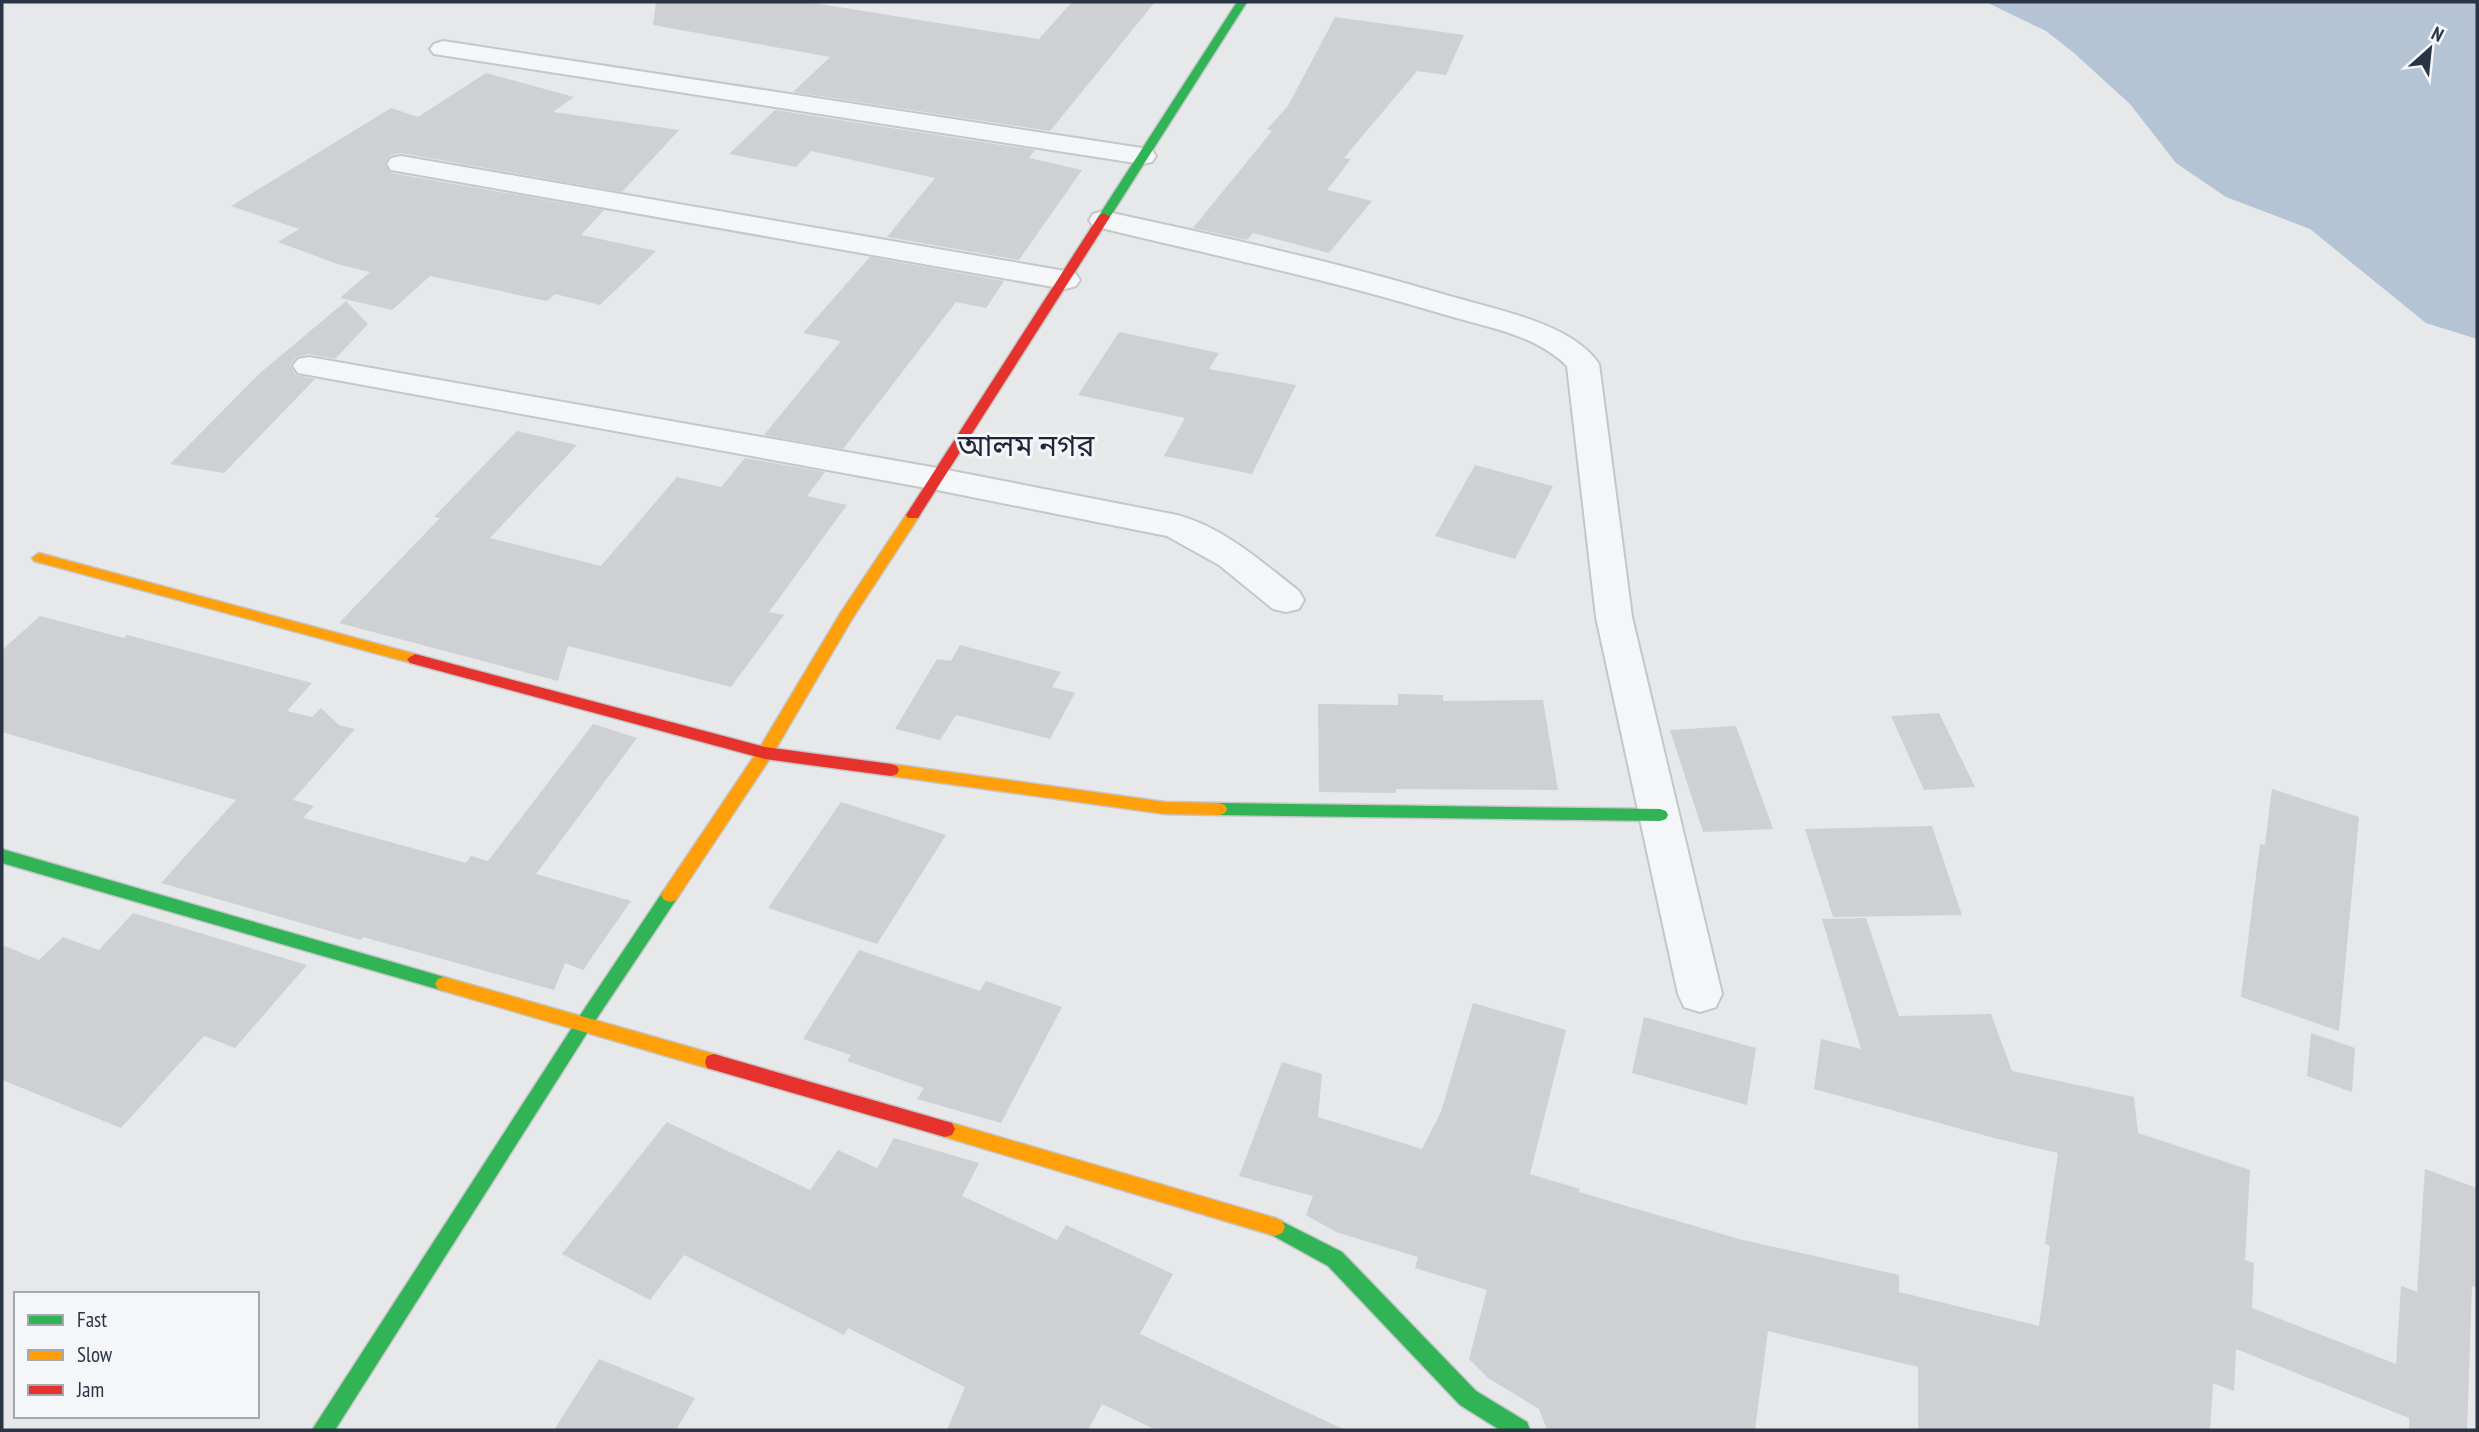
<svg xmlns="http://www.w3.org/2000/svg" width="2479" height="1432" viewBox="0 0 2479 1432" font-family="'PT Sans Narrow','Noto Sans Bengali',sans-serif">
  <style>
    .water { fill: #b4c4d5 }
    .building { fill: #ced0d3 }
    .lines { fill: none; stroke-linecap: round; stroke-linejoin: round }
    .street-casing { stroke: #c4c6c8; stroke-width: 4 }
    .fast-casing { stroke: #c4c6c8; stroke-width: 3 }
    .slow-casing { stroke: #c4c6c8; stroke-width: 3 }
    .jam-casing { stroke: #c4c6c8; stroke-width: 3 }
    .street { fill: #f5f6f7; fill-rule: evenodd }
    .fast { fill: #30b455; fill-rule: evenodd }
    .slow { fill: #ff9f0a; fill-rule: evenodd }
    .jam { fill: #e5322d; fill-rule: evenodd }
    .labels { text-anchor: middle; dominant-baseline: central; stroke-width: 6; stroke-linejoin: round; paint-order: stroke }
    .quarter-label { font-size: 30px; fill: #1d2536; stroke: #f4f6f9 }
  </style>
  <rect width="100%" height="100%" fill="#e6e8ea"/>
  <path class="water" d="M1986 2H2477V339L2426 323 2310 229 2226 197 2176 163 2130 104 2074 53 2046 31Z"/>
  <path class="building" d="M656 2H807L1039 39 1072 2H1155L1050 131 793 92 830 57 653 25Z
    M1335 17 1464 35 1446 75 1417 71 1344 158 1351 159 1327 190 1372 201 1329 253 1253 233 1247 240 1193 228 1272 131 1267 129 1288 106Z
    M486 73 574 97 553 112 679 130 622 192 401 153 390 155 385 163 391 173 604 210 581 235 656 251 600 305 555 294 547 301 430 276 392 310 340 298 370 272 337 264 278 242 299 229 231 206 391 108 418 117Z
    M775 110 1035 150 1029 158 1082 170 1019 260 887 237 935 178 811 151 796 167 729 154Z
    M870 257 1004 281 986 308 956 302 843 449 764 435 841 341 803 333Z
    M346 301 368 324 335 359 309 354 296 357 290 366 296 375 315 379 224 473 170 464 260 373Z
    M1119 332 1219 353 1209 369 1296 385 1252 474 1164 456 1185 418 1078 395Z
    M517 431 577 445 490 538 601 566 677 477 721 487 745 458 825 472 807 496 847 505 769 612 784 615 731 687 568 646 558 681 339 623 440 518 434 517Z
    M1475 465 1553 486 1515 559 1435 536Z
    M40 616 124 638 127 635 312 683 287 711 312 717 321 708 339 725 355 729 293 800 314 806 303 818 466 863 471 856 488 861 593 724 637 738 536 874 631 901 583 970 565 963 554 990 363 937 361 940 161 883 236 800 2 732V650Z
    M960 645 1061 672 1052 687 1075 693 1050 739 956 715 940 740 895 729 937 659 951 661Z
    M1398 694 1443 695V701L1543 700 1558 790 1396 789V793L1319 792 1318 704 1398 705Z
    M1939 713 1975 787 1924 790 1891 716Z
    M1736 726 1773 829 1703 832 1670 730Z
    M2272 789 2359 817 2339 1031 2241 997 2260 844 2265 845Z
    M841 802 946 835 877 944 768 908Z
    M1932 826 1962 915 1833 917 1805 829Z
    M133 913 307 965 235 1048 204 1036 121 1128 2 1080V945L39 960 63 937 99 950Z
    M1866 918 1899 1016 1991 1014 2012 1071 2134 1097 2138 1133 2250 1170 2245 1260 2254 1263 2252 1308 2396 1364 2401 1286 2417 1292 2425 1169 2477 1188V1288L2472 1286 2467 1430H2409V1418L2236 1349 2234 1391 2213 1383 2210 1430H1918V1367L1768 1331 1755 1430H1547L1539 1409 1488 1378 1469 1359 1487 1290 1415 1268 1418 1257 1336 1232 1306 1215 1313 1196 1239 1176 1282 1062 1322 1074 1318 1117 1422 1149 1441 1112 1473 1003 1566 1030 1530 1174 1580 1189 1579 1192 1739 1239 1899 1275V1292L2039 1326 2050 1246 2045 1244 2058 1153 1994 1138 1814 1089 1821 1039 1861 1049 1822 919Z
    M859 950 980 991 986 981 1062 1007 1001 1123 917 1099 924 1088 847 1061 851 1055 803 1039Z
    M1644 1017 1756 1048 1747 1105 1632 1073Z
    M2311 1033 2355 1048 2352 1092 2307 1076Z
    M667 1122 810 1190 838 1150 877 1168 894 1138 979 1163 962 1196 1057 1240 1066 1225 1173 1274 1140 1334 1345 1430H1156L1102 1404 1088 1430H947L965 1387 848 1328 844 1335 684 1255 650 1300 562 1254Z
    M599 1359 695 1398 676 1430H554Z"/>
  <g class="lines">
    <defs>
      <path id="street" d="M443 41 1142 148 1152 150 1156 156 1152 162 1142 164 434 54 430 49 434 44Z
        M401 156 1065 271 1076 274 1080 280 1076 286 1065 289 391 170 387 164 391 158Z
        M1103 211C1218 236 1333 261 1446 295 1483 306 1523 314 1558 331 1574 339 1589 349 1599 364L1632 617 1722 994 1716 1007 1700 1012 1684 1007 1678 994 1596 617 1567 366C1536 335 1487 327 1446 315 1329 279 1211 255 1093 226L1089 220 1093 214Z
        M309 357 937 468 1177 515C1223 527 1262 562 1299 591L1304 600 1299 609 1286 612 1273 609 1219 565 1167 536 937 490 298 373 293 366 298 359Z"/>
      <path id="fast" d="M1237 2H1247L1110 217 1104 221 1100 219 1098 217Z
        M1219 803 1660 809 1666 811 1668 815 1666 819 1660 821 1219 815 1213 813 1211 809 1213 805Z
        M2 849 444 977 450 979 453 984 450 989 444 991 2 863Z
        M670 888 676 890 679 895 676 900 589 1030 335 1430H312L577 1020 664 890Z
        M1275 1218 1342 1252 1476 1391 1527 1422 1530 1430H1500L1460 1405 1328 1266 1268 1233 1265 1227 1268 1221Z"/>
      <path id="slow" d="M913 510 920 515 852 619 771 757 676 900 670 902 664 900 661 895 664 890 759 749 841 612 908 512Z
        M39 553 415 654 423 659 415 664 34 561 32 558Z
        M891 764 1165 802 1219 803 1225 805 1227 809 1225 813 1219 815 1165 814 891 776 885 774 883 770 885 766Z
        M444 977 714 1054 721 1056 723 1062 721 1068 714 1070 444 991 438 989 435 984 438 979Z
        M945 1121 1275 1218 1282 1221 1285 1227 1282 1233 1275 1236 945 1137 938 1135 935 1129 938 1123Z"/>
      <path id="jam" d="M1104 213 1110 217 918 518H908L906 515 908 512 1098 217Z
        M415 654 765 747 891 764 897 766 899 770 897 774 891 776 765 759 410 663 407 659Z
        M714 1054 945 1121 952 1123 955 1129 952 1135 945 1137 714 1070 707 1068 705 1062 707 1056Z"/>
    </defs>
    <use href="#street" class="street-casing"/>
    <use href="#fast" class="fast-casing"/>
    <use href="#slow" class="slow-casing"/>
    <use href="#jam" class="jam-casing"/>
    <use href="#street" class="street"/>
    <use href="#fast" class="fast"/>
    <use href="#slow" class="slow"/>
    <use href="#jam" class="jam"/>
  </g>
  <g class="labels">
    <g class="quarter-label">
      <text x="1026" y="444">আলম নগর</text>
    </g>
  </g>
  <rect width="2479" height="1432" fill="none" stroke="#2b3445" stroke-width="7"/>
  <rect x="14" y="1292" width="245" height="126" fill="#f4f6f9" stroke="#a4a8b1" stroke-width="2"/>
  <rect x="28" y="1315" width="35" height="10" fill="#30b455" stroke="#a4a8b1" stroke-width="2"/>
  <text x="77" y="1327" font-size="21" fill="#2b3445">Fast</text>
  <rect x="28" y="1350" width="35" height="10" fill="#ff9f0a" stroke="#a4a8b1" stroke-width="2"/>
  <text x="77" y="1362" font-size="21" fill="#2b3445">Slow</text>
  <rect x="28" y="1385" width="35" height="10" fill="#e5322d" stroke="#a4a8b1" stroke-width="2"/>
  <text x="77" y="1397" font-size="21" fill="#2b3445">Jam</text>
  <g transform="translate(2430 49) rotate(27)" stroke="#f4f6f9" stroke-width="5" paint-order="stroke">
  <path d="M0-5L12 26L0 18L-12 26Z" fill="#2b3445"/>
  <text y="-10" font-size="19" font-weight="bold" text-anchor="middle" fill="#2b3445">N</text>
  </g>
</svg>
